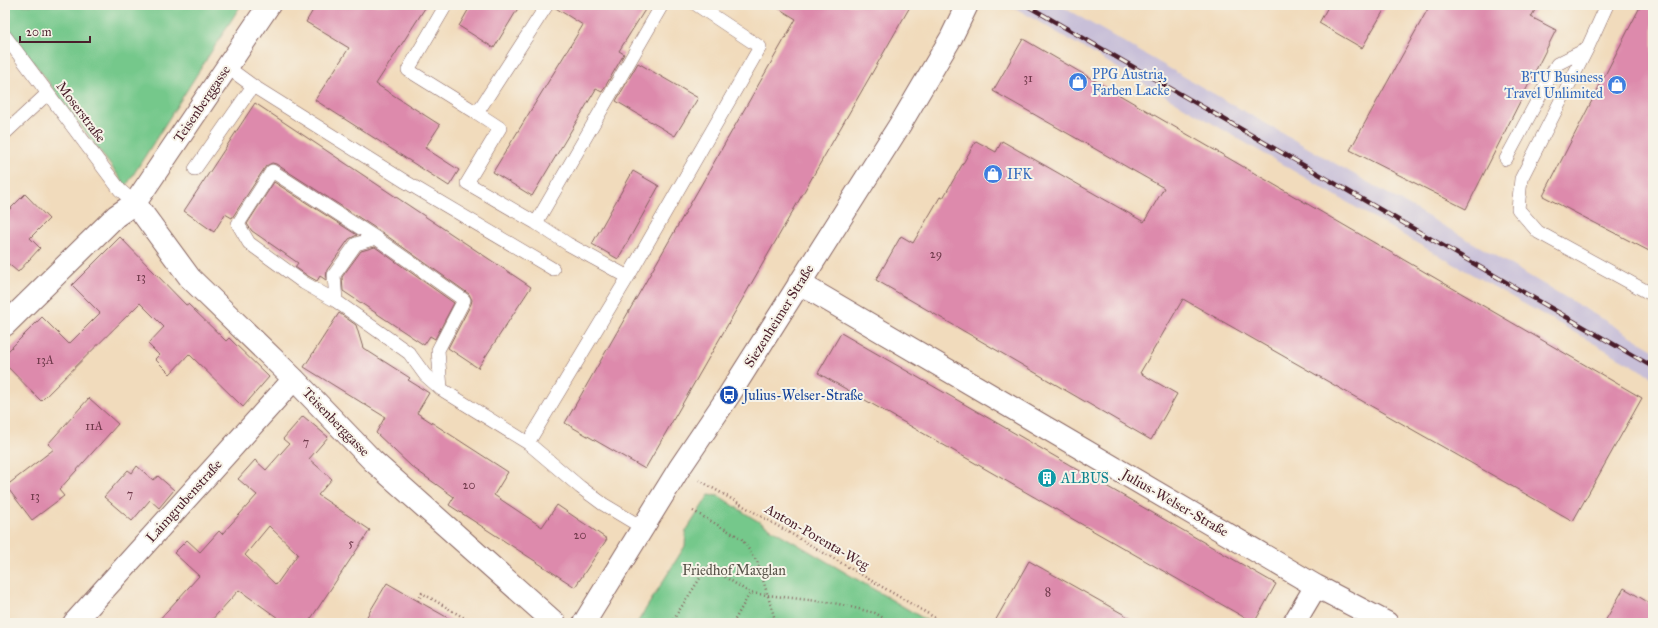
<svg xmlns="http://www.w3.org/2000/svg" width="1658" height="628" viewBox="0 0 1658 628" font-family="'IM FELL Great Primer',serif">
  <style>
    .industrial { fill: #c8bfd8 }
    .green { fill: #75c88b; stroke: #60745b }
    .building { fill: #dd8aac; fill-rule: evenodd }
    .lines { fill: none; stroke-linecap: round; stroke-linejoin: round }
    .lane-casing { stroke: #84615e; stroke-width: 14 }
    .street-casing { stroke: #84615e; stroke-width: 24 }
    .path { stroke: #84615e; stroke-width: 2.5; stroke-dasharray: 1 3; stroke-linecap: butt }
    .lane { stroke: #fff; stroke-width: 13 }
    .street { stroke: #fff; stroke-width: 22 }
    .rail-casing { stroke: #4a1f2b; stroke-width: 4.5 }
    .rail { stroke: #f7f3e8; stroke-width: 3; stroke-dasharray: 9; stroke-linecap: butt }
    .labels { text-anchor: middle; dominant-baseline: central; stroke-width: 4; stroke-linejoin: round; paint-order: stroke }
    .number-label { font-size: 12px; fill: #6f3a4b }
    .shop-label { font-size: 14px; fill: #366cbe; stroke: #f7f3e8; text-anchor: start }
    .street-label { font-size: 14px; fill: #4a1f2b; stroke: #f7f3e8 }
    .transit-label { font-size: 14px; fill: #164399; stroke: #f7f3e8; text-anchor: start }
    .culture-label { font-size: 14px; fill: #0d838f; stroke: #f7f3e8; text-anchor: start }
    .park-label { font-size: 14px; fill: #575248; stroke: #f7f3e8 }
  </style>
  <rect width="100%" height="100%" fill="#f7f3e8"/>
  <filter id="ink" filterUnits="userSpaceOnUse"><feTurbulence type="fractalNoise" baseFrequency=".025" numOctaves="2"/><feDisplacementMap in="SourceGraphic" scale="8" xChannelSelector="R" yChannelSelector="G"/><feConvolveMatrix kernelMatrix="1 2 1 2 8 2 1 2 1" color-interpolation-filters="sRGB"/></filter>
  <filter id="wash" filterUnits="userSpaceOnUse"><feTurbulence type="fractalNoise" baseFrequency=".012" numOctaves="4" result="noise"/><feDisplacementMap in="SourceGraphic" scale="16" xChannelSelector="R" yChannelSelector="G"/><feGaussianBlur stdDeviation="0.9" result="paint"/><feColorMatrix in="noise" values="0 0 0 0 0 0 0 0 0 0 0 0 0 0 0 0 0 1.4 0 .05"/><feComposite in="paint" operator="in"/></filter>
  <g filter="url(#wash)">
    <rect width="100%" height="100%" fill="#f1dbbc"/>
    <path class="industrial" d="M1010 5H1059L1465 238 1653 349V377L1415 242Z"/>
    <path class="green" d="M5 5H241L126 186 5 24Z
      M709 495 719 496 751 517 931 623H637L685 546 686 531Z"/>
    <g id="blocks">
      <path class="building" d="M316 5H427L376 84 440 125 425 148 459 170 449 186 315 100 349 48 306 22Z
        M471 5H520L494 48 459 26Z
        M555 5H648L619 51 624 54 602 92 596 89 532 196 493 172 583 25 554 7Z
        M773 5H911L645 469 565 423 796 19Z
        M1329 5H1387L1362 48 1319 23Z
        M1430 5H1538L1531 17 1556 30 1466 209 1350 150Z
        M1641 5H1653V253L1543 196Z
        M1023 39 1642 398 1573 521 1183 299 1140 373 1177 394 1151 440 876 280 901 236 913 243 940 197 943 198 976 141 996 152 1002 141 1144 222 1164 188 993 91Z
        M638 63 698 98 675 136 616 101Z
        M255 103 531 287 478 368 448 348 471 304 472 300 469 294 380 231 276 164 272 163 266 166 232 218 225 214 214 232 184 211Z
        M633 171 659 186 618 259 592 244Z
        M274 182 357 235 349 239 327 270 326 280 320 276 317 281 308 276 295 267 298 263 252 231 247 224Z
        M25 194 49 219 30 238 40 248 18 272 5 261V214Z
        M120 237 186 305 188 304 226 341 229 338 269 377 243 407 189 354 170 374 155 359 159 355 148 344 164 327 140 303 41 401 5 364V354L42 317 69 344 100 313 72 285Z
        M375 247 454 303 435 339 430 336 424 345 343 291 342 277 361 251Z
        M339 313 356 325 363 348 410 378 408 380 429 393 417 413 508 472 494 495 542 527 557 505 607 539 575 587 449 505 454 497 412 467 376 433 385 417 304 367Z
        M841 333 1276 584 1254 623 818 373Z
        M89 398 118 424 59 490 64 496 32 520 6 486 54 449 48 444Z
        M303 416 328 437 309 459 332 479 318 495 370 530 308 623H285L239 590 209 623H156L199 576 174 553 187 540 200 552 219 531 222 534 257 495 238 479 255 460 266 470 289 444 283 439ZM269 526 298 554 276 585 245 555Z
        M137 466 153 480 158 476 174 490 159 508 150 500 132 521 104 497 128 470 132 473Z
        M1029 561 1139 623H994Z
        M387 583 418 601 457 623H363Z
        M1624 588 1653 605V623H1604Z"/>
    </g>
  </g>
  <g filter="url(#ink)">
    <use href="#blocks" fill-opacity="0" stroke="#84615e" stroke-width="1"/>
    <g class="lines">
      <defs>
        <path id="lane" d="M446 5 408 70 477 113
          M1607 5 1587 49 1521 179 1518 209 1538 232 1653 295
          M5 36 120 190 135 203
          M227 67 253 86
          M5 133 47 94
          M1506 159 1557 64 1587 49
          M195 169 253 86 406 182 553 269
          M536 223 662 5
          M628 277 760 47 697 5
          M336 301 334 275 356 244 376 238
          M441 389 438 350 464 300 376 238 272 171 238 224 249 243 304 283 336 301 409 353 425 375 441 389 528 443 580 487 603 504 643 528
          M528 443 628 277 568 244 536 223 467 183 500 128 477 113 547 5"/>
        <path id="street" d="M135 203 190 278 294 379 373 461 555 623
          M799 283 1316 586 1387 623
          M5 325 116 216 135 203 269 5
          M74 623 294 379
          M584 623 679 469 729 395 901 123 951 38 967 5
          M1294 623 1316 586"/>
      </defs>
      <use href="#lane" class="lane-casing"/>
      <use href="#street" class="street-casing"/>
      <path class="path" d="M699 480 944 623
        M693 511 741 538 758 563 776 623
        M418 601 422 593 473 623
        M671 623 708 566 750 593 834 603 875 613 892 623
        M733 623 750 593"/>
      <use href="#lane" class="lane"/>
      <use href="#street" class="street"/>
      <defs>
        <path id="rail" d="M1026 5 1653 367"/>
      </defs>
      <use href="#rail" class="rail-casing"/>
      <use href="#rail" class="rail"/>
    </g>
  </g>
  <defs>
    <symbol id="shop-disc" viewBox="-11 -11 22 22"><circle r="9.5" fill="#3f7fe0" stroke="#f7f3e8"/><path d="M-5-2.5h2.3a2.7 3.5 0 0 1 5.4 0H5L5.5 6h-11ZM-1.5-2.5h3a1.5 2.3 0 0 0-3 0Z" fill="#fff"/></symbol>
    <symbol id="bus-disc" viewBox="-11 -11 22 22"><circle r="9.5" fill="#1a4fb4" stroke="#f7f3e8"/><path d="M-5-6H5V4H4V6H2V4H-2V6H-4V4H-5ZM-3.5-4V0h7V-4ZM-3.5 1.2v1.5H-2V1.2ZM2 1.2v1.5H3.5V1.2Z" fill="#fff"/></symbol>
    <symbol id="building-disc" viewBox="-11 -11 22 22"><circle r="9.5" fill="#0f9aa8" stroke="#f7f3e8"/><path d="M-4-6H4V6H1V3H-1V6H-4ZM-2.5-4.3h1.7v1.8h-1.7ZM.8-4.3h1.7v1.8H.8ZM-2.5-1h1.7V.8h-1.7ZM.8-1h1.7V.8H.8Z" fill="#fff"/></symbol>
  </defs>
  <g fill-rule="evenodd">
    <use href="#shop-disc" x="1067" y="71" width="22" height="22"/>
    <use href="#shop-disc" x="1606" y="74" width="22" height="22"/>
    <use href="#shop-disc" x="982" y="163" width="22" height="22"/>
    <use href="#bus-disc" x="718" y="384" width="22" height="22"/>
    <use href="#building-disc" x="1036" y="467" width="22" height="22"/>
  </g>
  <g class="labels">
    <g class="number-label">
      <text x="1028" y="78">31</text>
      <text x="936" y="254">29</text>
      <text x="141" y="277">13</text>
      <text x="45" y="360">13A</text>
      <text x="94" y="426">11A</text>
      <text x="306" y="442">7</text>
      <text x="469" y="485">20</text>
      <text x="130" y="494">7</text>
      <text x="35" y="496">13</text>
      <text x="580" y="535">20</text>
      <text x="351" y="543">5</text>
      <text x="1048" y="592">8</text>
    </g>
    <g class="shop-label">
      <text x="1092" y="74">PPG Austria,<tspan x="1092" dy="16">Farben Lacke</tspan></text>
      <text x="1603" y="77" text-anchor="end">BTU Business<tspan x="1603" dy="16">Travel Unlimited</tspan></text>
      <text x="1007" y="174">IFK</text>
    </g>
    <g class="street-label">
      <text transform="translate(202 104) rotate(-56)">Teisenberggasse</text>
      <text transform="translate(81 112) rotate(53)">Moserstraße</text>
      <text transform="translate(779 316) rotate(-58)">Siezenheimer Straße</text>
      <text transform="translate(336 422) rotate(46)">Teisenberggasse</text>
      <text transform="translate(184 501) rotate(-48)">Laimgrubenstraße</text>
      <text transform="translate(1175 503) rotate(30)">Julius-Welser-Straße</text>
      <text transform="translate(817 537) rotate(30)">Anton-Porenta-Weg</text>
    </g>
    <g class="transit-label">
      <text x="743" y="395">Julius-Welser-Straße</text>
    </g>
    <g class="culture-label">
      <text x="1061" y="478">ALBUS</text>
    </g>
    <g class="park-label">
      <text x="734" y="570">Friedhof Maxglan</text>
    </g>
  </g>
  <rect width="1658" height="628" fill="none" stroke="#f7f3e8" stroke-width="20"/>
  <path d="M20 36v6h70v-6" fill="none" stroke="#4a1f2b" stroke-width="2"/>
  <text x="26" y="36" font-size="12" fill="#4a1f2b" stroke="#f7f3e8" stroke-width="3" paint-order="stroke">20 m</text>
</svg>
